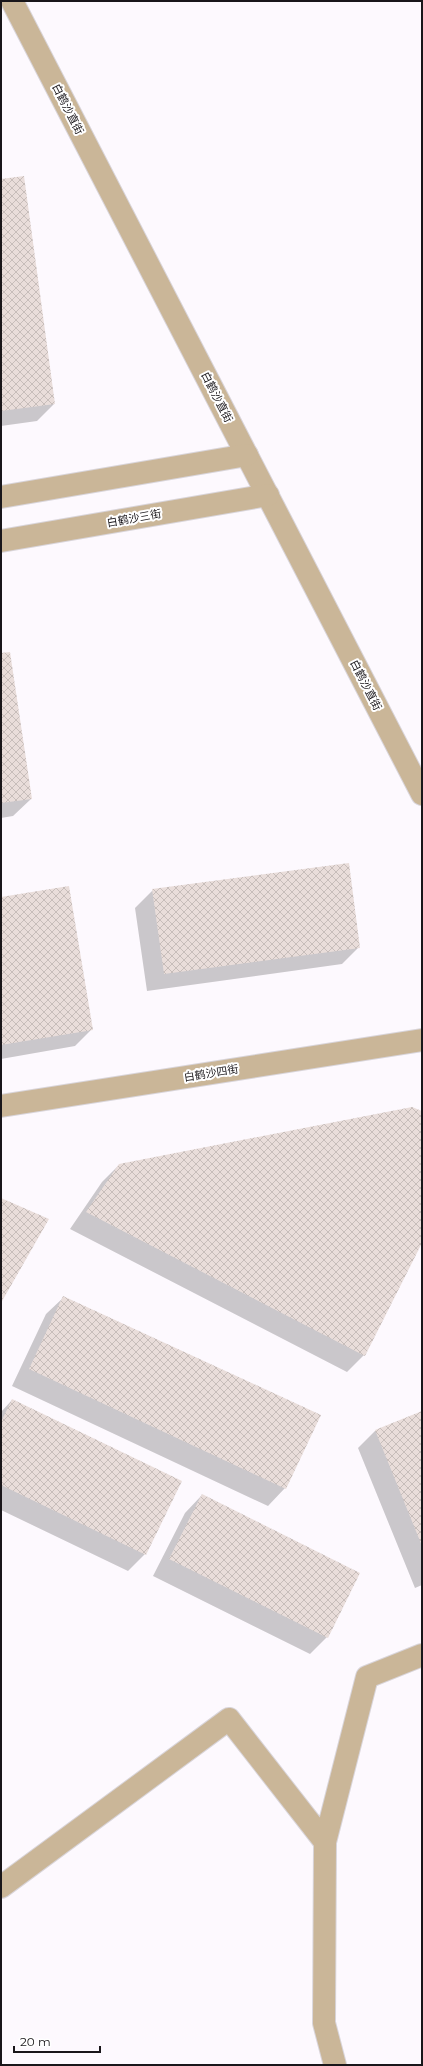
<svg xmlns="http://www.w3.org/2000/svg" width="423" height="2066" viewBox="0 0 423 2066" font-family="Montserrat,'Noto Sans SC',sans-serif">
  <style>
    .shadow { fill: #0003 }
    .building { fill: url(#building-cross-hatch) }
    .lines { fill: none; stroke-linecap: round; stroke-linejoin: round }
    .minor-casing { stroke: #d9d5da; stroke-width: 24 }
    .tertiary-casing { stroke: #d9d5da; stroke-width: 24 }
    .minor { stroke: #cab698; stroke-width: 22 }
    .tertiary { stroke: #cab698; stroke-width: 22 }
    .labels { text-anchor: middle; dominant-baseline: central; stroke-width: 4; stroke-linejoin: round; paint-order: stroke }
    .street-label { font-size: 11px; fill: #19161a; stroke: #fff }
  </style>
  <defs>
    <pattern id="building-cross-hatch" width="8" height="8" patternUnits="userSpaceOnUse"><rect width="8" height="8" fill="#e9ddda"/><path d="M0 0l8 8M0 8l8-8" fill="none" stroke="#c7bdba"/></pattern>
  </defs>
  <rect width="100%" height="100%" fill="#fdf9fe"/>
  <path class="shadow" d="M1 180 54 404 37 421 1 426Z
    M1 654 31 799 13 816 1 818Z
    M153 890 359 947 342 964 147 991 135 908Z
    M1 899 92 1029 75 1046 1 1059Z
    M422 1112V1241L364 1355 347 1372 70 1229 102 1182 119 1165Z
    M64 1297 285 1488 268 1506 12 1386 46 1314Z
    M12 1400 145 1554 128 1571 1 1510V1412Z
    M422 1412V1585L415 1588 358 1448 375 1431Z
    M202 1495 327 1637 310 1654 153 1576 185 1513Z"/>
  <path class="building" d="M24 176 55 404 1 411V179Z
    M10 652 32 799 1 803V653Z
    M349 863 360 948 164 974 152 889Z
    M69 886 93 1030 1 1045V897Z
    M412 1107 422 1111V1243L365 1356 86 1212 119 1164Z
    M1 1198 49 1219 1 1303Z
    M63 1296 321 1415 286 1489 29 1369Z
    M12 1399 182 1481 146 1555 1 1485V1422Z
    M422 1411V1546L375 1430Z
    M202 1494 360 1573 328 1638 169 1559Z"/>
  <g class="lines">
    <defs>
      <path id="minor" d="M12 1 422 794
        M1 1106 422 1040
        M325 1842 367 1677 422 1655
        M1 1887 229 1719 325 1842 324 2023 335 2065"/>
      <path id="tertiary" d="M1 497 247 455
        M1 541 268 495"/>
    </defs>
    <use href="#minor" class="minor-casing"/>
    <use href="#tertiary" class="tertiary-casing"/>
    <use href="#minor" class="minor"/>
    <use href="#tertiary" class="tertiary"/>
  </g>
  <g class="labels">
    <g class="street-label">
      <text transform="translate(68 109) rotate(63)">白鹤沙直街</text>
      <text transform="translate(217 397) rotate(63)">白鹤沙直街</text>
      <text transform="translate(134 518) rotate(-10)">白鹤沙三街</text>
      <text transform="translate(366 685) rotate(63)">白鹤沙直街</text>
      <text transform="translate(211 1073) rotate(-9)">白鹤沙四街</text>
    </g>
  </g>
  <rect width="423" height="2066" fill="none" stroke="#19161a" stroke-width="4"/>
  <path d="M14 2046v6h86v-6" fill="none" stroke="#19161a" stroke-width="2"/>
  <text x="20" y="2046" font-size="12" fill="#19161a" stroke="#ffffff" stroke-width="3" paint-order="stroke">20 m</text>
</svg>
